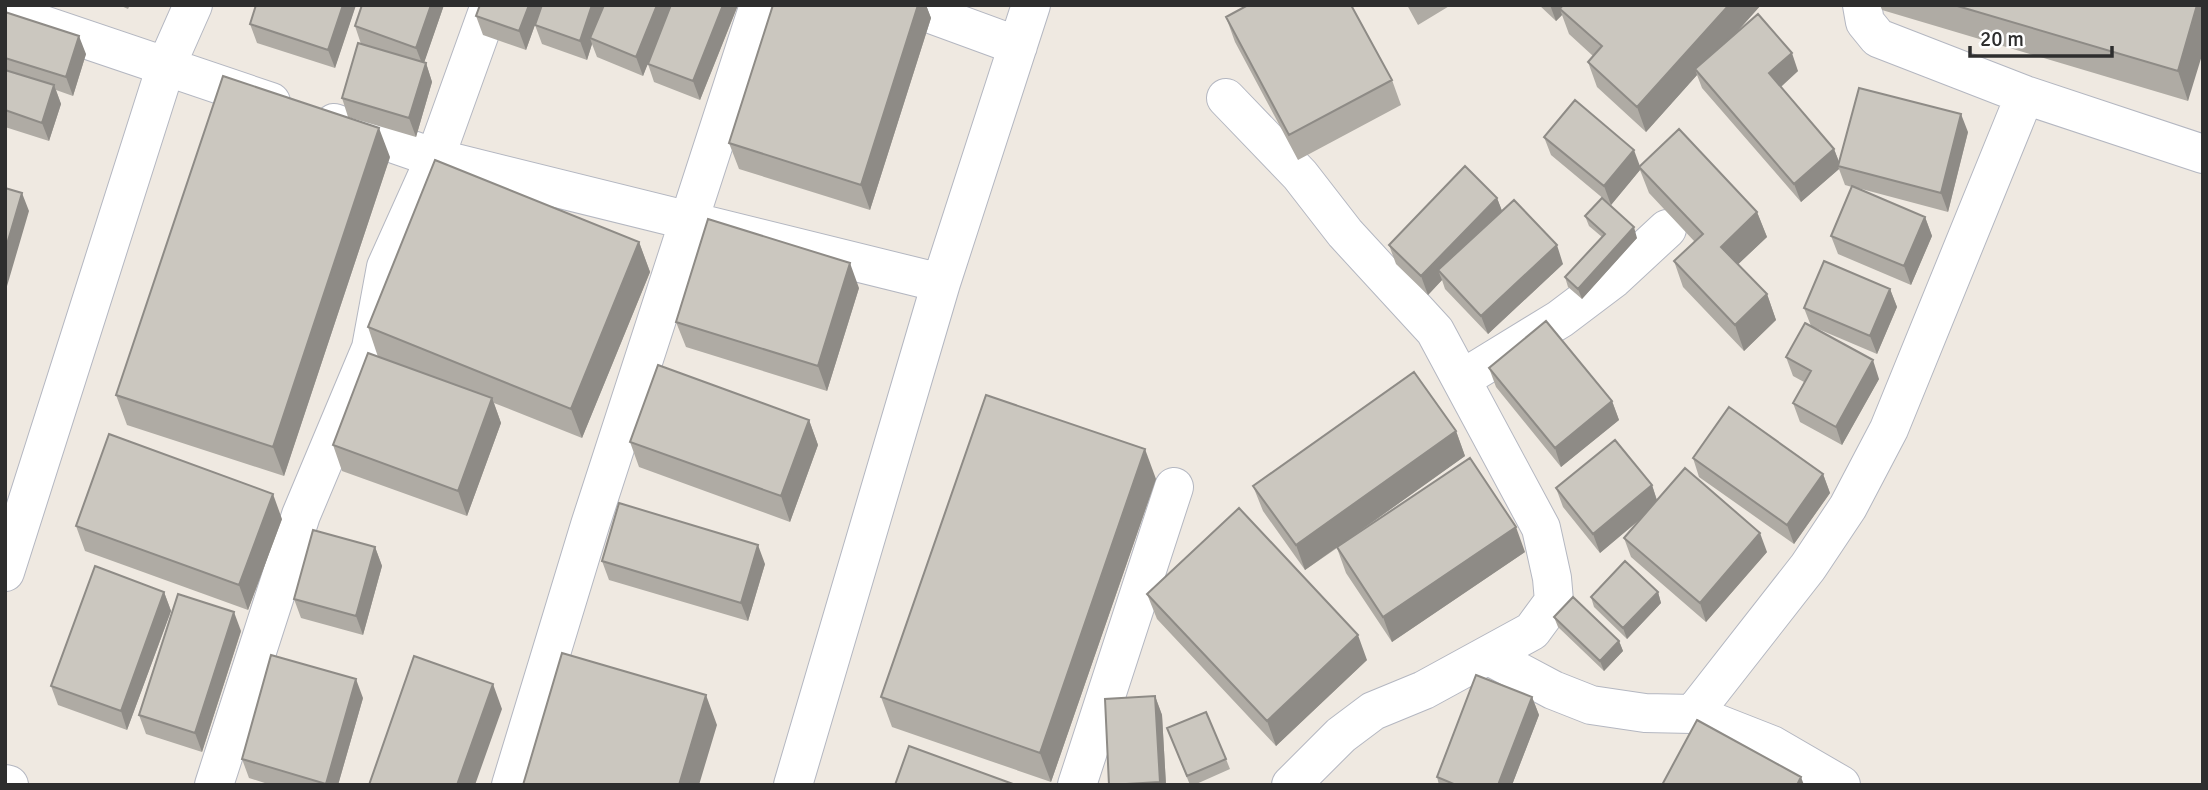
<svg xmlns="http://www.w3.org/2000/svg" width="2208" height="790" viewBox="0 0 2208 790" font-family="Signika,sans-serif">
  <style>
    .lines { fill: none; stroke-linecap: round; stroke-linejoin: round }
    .street-casing { stroke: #b4b7c1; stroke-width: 40 }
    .street { stroke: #fff; stroke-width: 38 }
    .wall { fill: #afaba4 }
    .shaded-wall { fill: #8e8b86 }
    .building { fill: #cbc7bf; stroke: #8e8b86; stroke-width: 2 }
  </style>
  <rect width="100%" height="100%" fill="#efe9e1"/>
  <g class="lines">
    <defs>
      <path id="street" d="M906 5 1018 46
        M1862 5 1865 22 1878 38 2025 95 2203 154
        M5 12 271 102
        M1226 98 1300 175 1345 233 1435 331 1541 528 1552 578 1554 601 1532 631 1424 690 1373 711 1341 735 1291 785
        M334 123 435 158 941 283
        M1462 379 1560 319 1613 279 1667 229
        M5 572 166 66 193 5
        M1489 656 1553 690 1591 705 1645 713 1693 714 1772 745 1841 785
        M1693 714 1808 567 1848 507 1889 429 2025 95
        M5 784 9 785
        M214 785 301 515 371 348 386 267 435 158 490 5
        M511 785 590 525 759 5
        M793 785 941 283 1031 5
        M1077 785 1174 487"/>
    </defs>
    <use href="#street" class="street-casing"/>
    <use href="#street" class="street"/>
  </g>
  <path class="wall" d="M119 5H130L128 9Z
    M256 5H356L335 68 257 43 250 24Z
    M444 5 424 62 426 63 432 82 416 137 348 117 342 98 361 44 355 26Z
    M480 5H668L669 8 671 5H738L700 100 654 82 648 64 649 59 643 76 597 57 592 44 587 60 542 44 535 25 526 50 483 35 476 16Z
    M773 5H926L931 18 870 210 739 169 729 143Z
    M1407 5H1451L1418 25Z
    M1539 5H1761L1736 33 1798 71 1781 87 1834 149 1839 162 1968 132 1948 212 1854 187 1925 217 1932 236 1911 285 1838 254 1831 236 1852 187 1845 185 1839 169 1801 202 1702 88 1697 75 1646 132 1597 87 1588 62 1593 56 1569 34 1562 15 1556 21Z
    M1880 5H2203L2188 101 1882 10Z
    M5 12 86 54 73 96 56 90 61 104 49 141 5 127Z
    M1226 17 1392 80 1401 105 1298 160 1235 42Z
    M1544 137 1640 167 1757 212 1767 237 1738 264 1767 294 1776 320 1744 351 1683 287 1674 261 1695 242 1649 193 1640 170 1611 205 1551 155Z
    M390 157 284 476 127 425 116 395Z
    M1497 198 1502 211 1563 264 1488 334 1445 289 1442 280 1428 295 1396 264 1389 245Z
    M1585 216 1637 238 1582 299 1568 287 1565 277 1602 237 1589 226Z
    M639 242 650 272 582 438 494 403 501 423 467 516 342 471 333 445 378 357 368 327Z
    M859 288 827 391 686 347 676 322Z
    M1890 289 1897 307 1877 354 1811 326 1804 308Z
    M1786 357 1879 379 1842 445 1800 422 1793 403 1804 382 1793 376Z
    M1489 368 1612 401 1619 420 1561 467 1496 387Z
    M809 420 818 445 790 522 639 467 630 442Z
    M1456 431 1465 456 1345 542 1525 552 1392 642 1346 573 1337 548 1305 570 1263 511 1253 486Z
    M1693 458 1823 474 1830 493 1794 544 1699 477Z
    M1156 479 1051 782 892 727 881 697Z
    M1652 485 1657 500 1767 552 1706 622 1631 557 1624 538 1643 517 1600 553 1563 507 1556 488Z
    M282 519 248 610 85 551 76 526Z
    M375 547 382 566 363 635 301 618 294 599Z
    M602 561 765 564 748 621 609 580Z
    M164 592 171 611 127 730 58 705 51 686Z
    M1658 592 1661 603 1627 639 1594 607 1591 597Z
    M1147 594 1367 660 1276 746 1157 619Z
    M1554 617 1619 641 1623 651 1604 671 1558 627Z
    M241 631 202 752 146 734 139 715Z
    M1155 696 1162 715 1166 785H1109Z
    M1532 697 1539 715 1512 785H1439L1437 777Z
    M363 698 338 785H271L249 778 242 759Z
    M1167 728 1226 759 1230 769 1194 785H1190Z"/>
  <path class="shaded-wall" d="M343 5H356L335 68 328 50Z
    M431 5H444L423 66 416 48Z
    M529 5H542L526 50 519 31Z
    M592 5H606L590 38 592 44 587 60 580 41Z
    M657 5H668L670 9 643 76 636 57Z
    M723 5H738L700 100 693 81Z
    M918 5H926L931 18 870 210 861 185Z
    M1550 5H1571L1560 9 1562 15 1556 21Z
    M1729 5H1761L1699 74 1695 69 1697 75 1646 132 1637 107Z
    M2197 5H2203V52L2188 101 2178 71Z
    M79 36 86 54 73 96 66 77Z
    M1792 53 1798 71 1775 92 1769 73Z
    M426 63 432 82 416 137 409 118Z
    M54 85 61 104 49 141 42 123Z
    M1961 114 1968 132 1948 212 1941 193Z
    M379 128 390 157 284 476 273 447Z
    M1834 149 1841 167 1838 166 1839 169 1801 202 1794 184Z
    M1634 150 1641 169 1639 167 1640 170 1611 205 1604 186Z
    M22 193 29 211 5 293V251Z
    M1497 198 1504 216 1438 270 1442 280 1428 295 1421 276Z
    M1757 212 1767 237 1730 272 1721 247Z
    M1925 217 1932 236 1911 285 1904 266Z
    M1634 227 1637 238 1582 299 1578 289Z
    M639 242 650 272 582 438 571 409Z
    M1557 245 1563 264 1488 334 1481 316Z
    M850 263 859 288 827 391 818 366Z
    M1890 289 1897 307 1877 354 1870 336Z
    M1767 294 1776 320 1744 351 1735 325Z
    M1873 360 1879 379 1842 445 1836 427Z
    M492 398 501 423 467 516 458 491Z
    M1612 401 1619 420 1561 467 1555 448Z
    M809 420 818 445 790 522 781 496Z
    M1456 431 1465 456 1305 570 1296 545Z
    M1145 449 1156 479 1051 782 1040 753Z
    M1823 474 1830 493 1794 544 1787 525Z
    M1652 485 1658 504 1600 553 1593 534Z
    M273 494 282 519 248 610 239 585Z
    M1516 527 1525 552 1392 642 1383 617Z
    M1760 533 1767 552 1706 622 1700 603Z
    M758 545 765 564 748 621 741 603Z
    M375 547 382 566 363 635 356 616Z
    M164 592 171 611 127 730 121 711Z
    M1658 592 1661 603 1627 639 1623 628Z
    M234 612 241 631 202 752 195 733Z
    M1358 635 1367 660 1276 746 1267 721Z
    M1619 641 1623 651 1604 671 1600 661Z
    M356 679 363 698 338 785H326Z
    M493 684 502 709 475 785H457Z
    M706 695 717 725 699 785H679Z
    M1155 696 1162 715 1166 785H1161L1160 782Z
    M1532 697 1539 715 1512 785H1498Z
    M1801 777 1804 785H1797Z"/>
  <path class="building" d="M256 5H343L328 50 250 24Z
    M362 5H431L416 48 355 26Z
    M480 5H529L519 31 476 16Z
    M542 5H592L580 41 535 25Z
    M604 5H657L636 57 590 38Z
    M671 5H723L693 81 648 64Z
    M773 5H918L861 185 729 143Z
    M1248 5H1351L1392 80 1289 135 1226 17Z
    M1563 5H1729L1637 107 1588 62 1602 46 1560 9Z
    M1954 5H2197L2178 71Z
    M5 12 79 36 66 77 5 58Z
    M1758 14 1792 53 1769 73 1834 149 1794 184 1695 69Z
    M358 43 426 63 409 118 342 98Z
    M5 70 54 85 42 123 5 110Z
    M223 76 379 128 273 447 116 395Z
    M1859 88 1961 114 1941 193 1838 166Z
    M1575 100 1634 150 1604 186 1544 137Z
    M1679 129 1757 212 1721 247 1767 294 1735 325 1674 261 1703 234 1639 167Z
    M435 160 639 242 571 409 368 327Z
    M1465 166 1497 198 1421 276 1389 245Z
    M1852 186 1925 217 1904 266 1831 236Z
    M5 188 22 193 5 251Z
    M1602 198 1634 227 1578 289 1565 277 1605 234 1585 216Z
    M1514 200 1557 245 1481 316 1438 270Z
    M708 219 850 263 818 366 676 322Z
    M1824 261 1890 289 1870 336 1804 308Z
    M1546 321 1612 401 1555 448 1489 368Z
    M1805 323 1873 360 1836 427 1793 403 1811 371 1786 357Z
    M368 353 492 398 458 491 333 445Z
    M658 365 809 420 781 496 630 442Z
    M1414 372 1456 431 1296 545 1253 486Z
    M986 395 1145 449 1040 753 881 697Z
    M1729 407 1823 474 1787 525 1693 458Z
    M109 434 273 494 239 585 76 526Z
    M1615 440 1652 485 1593 534 1556 488Z
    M1470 458 1516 527 1383 617 1337 547Z
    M1685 468 1760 533 1700 603 1624 538Z
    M619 503 758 545 741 603 602 561Z
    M1239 508 1358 635 1267 721 1147 594Z
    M313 530 375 547 356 616 294 599Z
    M1625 561 1658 592 1623 628 1591 597Z
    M95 566 164 592 121 711 51 686Z
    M178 594 234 612 195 733 139 715Z
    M1573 597 1619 641 1600 661 1554 617Z
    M562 653 706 695 679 785H523Z
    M271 655 356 679 326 784 242 759Z
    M414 656 493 684 457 785H369Z
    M1476 675 1532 697 1498 785H1456L1437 777Z
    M1155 696 1160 782 1109 785 1105 699Z
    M1206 712 1226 759 1187 776 1167 728Z
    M1697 720 1801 777 1797 785H1662Z
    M909 746 1013 784V785H895Z"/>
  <rect width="2208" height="790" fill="none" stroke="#2e2e2e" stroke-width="14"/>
  <path d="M1970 46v10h142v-10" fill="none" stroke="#2e2e2e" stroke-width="3.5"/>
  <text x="1980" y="46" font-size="21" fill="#2e2e2e" stroke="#ffffff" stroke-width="5" paint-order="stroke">20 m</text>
</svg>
